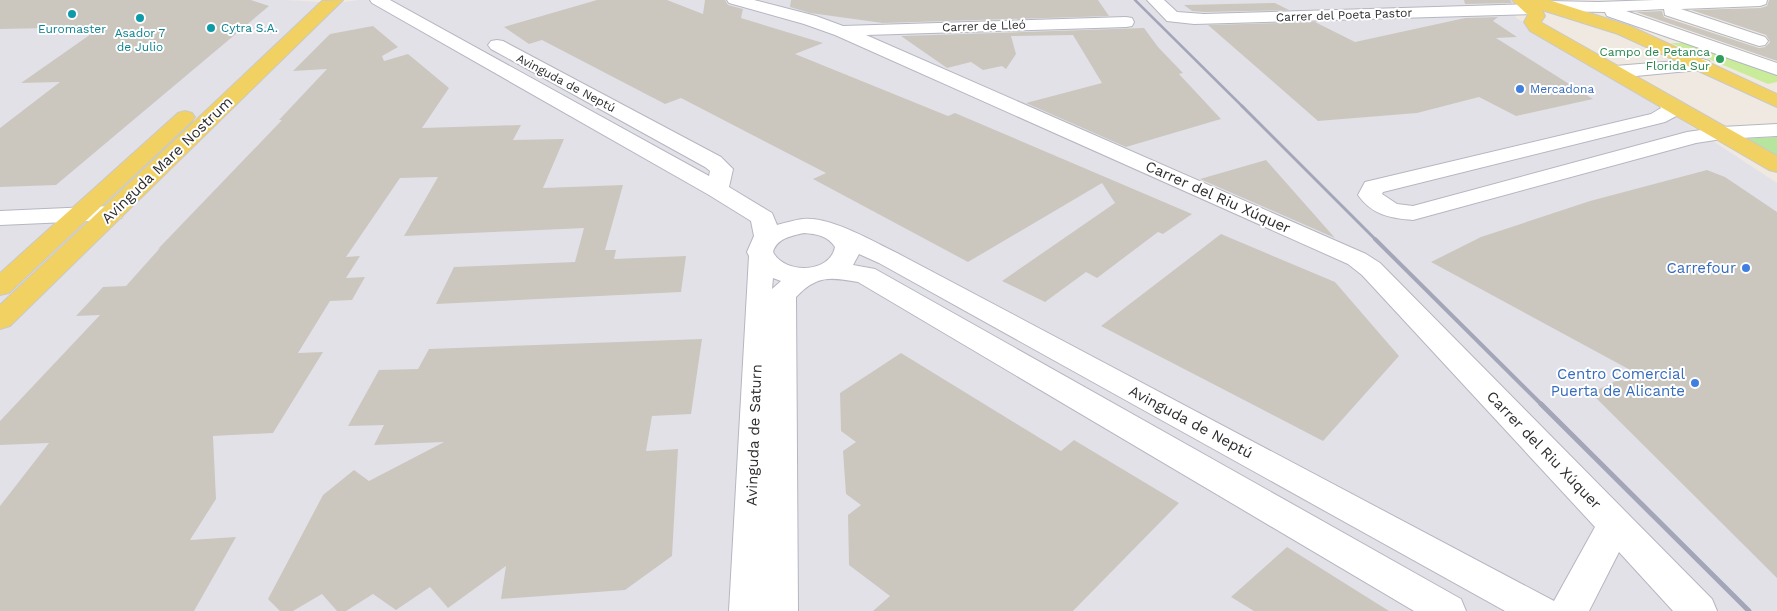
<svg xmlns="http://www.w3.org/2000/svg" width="1777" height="611" viewBox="0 0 1777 611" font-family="'Work Sans',sans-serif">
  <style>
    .industrial { fill: #e3e1e8 }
    .green { fill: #b6e59e }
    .pitch { fill: #c9ec9a }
    .building { fill: #cbc7bf }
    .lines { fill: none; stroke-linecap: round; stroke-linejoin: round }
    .minor-casing { stroke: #b4b7c1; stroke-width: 2 }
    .major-casing { stroke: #c9c9c9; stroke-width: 2 }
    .minor { fill: #fff; fill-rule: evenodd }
    .major { fill: #f2d163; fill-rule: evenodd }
    .rail-far3 { stroke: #a3a6b8; stroke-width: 2.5 }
    .rail-far2 { stroke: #a3a6b8; stroke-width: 3 }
    .rail-far1 { stroke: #a3a6b8; stroke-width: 4 }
    .rail { stroke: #a3a6b8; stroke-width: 5 }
    .culture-dot { fill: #0f9aa8; stroke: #fff; stroke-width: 2 }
    .leisure-dot { fill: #2e9e5b; stroke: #fff; stroke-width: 2 }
    .shop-dot { fill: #3f7fe0; stroke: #fff; stroke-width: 2 }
    .labels { text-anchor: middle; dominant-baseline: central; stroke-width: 4; stroke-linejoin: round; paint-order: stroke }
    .far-street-label { font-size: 12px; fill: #2e2e2e; stroke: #fff }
    .far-culture-label { font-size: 12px; fill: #0d838f; stroke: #fff }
    .far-leisure-label { font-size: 12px; fill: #27864d; stroke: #fff; text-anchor: end }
    .far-shop-label { font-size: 12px; fill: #366cbe; stroke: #fff; text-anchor: start }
    .street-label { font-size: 15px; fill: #2e2e2e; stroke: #fff }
    .shop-label { font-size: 15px; fill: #366cbe; stroke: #fff; text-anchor: end }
  </style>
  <rect width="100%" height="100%" fill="#efe9e1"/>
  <path class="industrial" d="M0 0H287L336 3 359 0H1513L1517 3 1515 17 1655 103 1777 183V611H0Z"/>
  <path class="green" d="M1777 137V161L1740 139Z"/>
  <path class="pitch" d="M1671 43H1684L1777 75V82L1768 84Z"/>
  <path class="building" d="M0 0H251L269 6 56 185 0 187V128L60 82 21 83 101 27 0 29Z
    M597 0H667L703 14 705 0H725L728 5 743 9 741 18 823 43 795 54 948 116 955 113 1192 214 1163 234 1158 232 1097 278 1086 272 1045 302 1002 281 1115 203 1102 183 968 262 813 179 826 173 681 98 665 104 542 40 529 44 504 27Z
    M791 0H1098L1109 16 883 23 810 13 790 7Z
    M1464 0H1510L1512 3 1465 4Z
    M1769 0H1777V61L1636 12 1662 11 1664 17 1759 48 1765 47 1770 42 1766 35 1691 10 1760 8 1767 6Z
    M1275 3 1289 10 1204 12 1192 11 1184 5Z
    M1498 17 1493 21 1517 37 1496 38 1593 99 1516 116 1479 97 1417 113 1318 121 1208 25 1315 22 1355 42 1465 18Z
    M373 26 398 47 382 56 384 61 408 54 449 88 422 128 521 125 513 140 564 139 543 188 623 185 605 250H616L614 259 686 256 681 292 436 304 454 267 575 262 584 228 404 236 438 177 400 178 346 257 360 256 346 278 365 277 352 300 330 301 298 353 323 352 273 433 213 436 216 499 190 540 236 537 194 611H0V506L49 443 0 445V421L100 315 76 316 103 287 126 286 160 248 158 249 282 120H279L327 69 293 71 330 34Z
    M1144 28 1158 47 1183 73 1179 74 1221 119 1126 147 1026 103 1102 83 1073 35 1011 36 1016 54 1006 69 1002 66 983 70 971 62 947 68 901 36Z
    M1266 160 1335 238 1200 179Z
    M1707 170 1725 177 1777 212V578L1591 393 1634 372 1431 262 1481 237 1590 201Z
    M1221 234 1335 282 1399 356 1323 441 1101 326Z
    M702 339 691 414 652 416 646 451 678 449 672 556 625 590 501 599 506 566 448 608 430 587 396 610 373 594 346 611H337L322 594 293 611H280L268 599 323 495 354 470 369 481 444 442 374 445 384 425 348 426 379 370 418 369 429 349Z
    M901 353 1061 451 1074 440 1179 503 1073 611H873L890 596 849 565 848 515 861 505 846 494 843 451 856 442 841 431 840 393Z
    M1287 547 1389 611H1254L1231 597Z"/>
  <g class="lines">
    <defs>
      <path id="minor" d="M370 0H390L709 176 710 171 705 167 491 49 488 45 491 41 497 40 503 41 721 157 733 169 729 187 772 213 777 225C785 223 794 220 803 219 830 216 872 241 897 253L1554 601 1595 527 1362 275 1348 264 835 35 804 24 729 3 727 0H754L816 16 843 26 1126 17 1132 18 1134 22 1132 26 1126 27 866 35 1366 254 1380 263 1712 599 1717 611H1673L1619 552 1589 611H1505L879 263 859 254 853 265 875 269 1461 599 1466 611H1414L858 282C830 277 817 275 796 297L798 611H729L749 256 747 252 754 236 751 221 709 195 372 3ZM804 233C817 234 828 236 835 247 830 274 784 274 773 252 777 238 791 236 804 233ZM773 278 781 281 772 289Z
        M1147 0H1164L1177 12 1204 14 1532 4 1538 6 1540 9 1538 12 1532 14 1194 24 1167 21Z
        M1655 0H1767L1766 4 1760 6 1681 9 1765 37 1768 41 1765 45 1759 46 1665 15 1664 9 1626 11 1777 63V75L1607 16 1605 12 1547 11 1541 9 1539 6 1541 3 1547 1 1598 2Z
        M1702 59 1709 61 1711 65 1709 69 1615 78 1608 76 1606 72 1608 68 1615 66Z
        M1668 97 1675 99 1683 110 1680 114 1665 122 1383 192 1382 194 1397 204 1413 206 1687 132 1722 127 1777 124V136L1722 139 1696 143 1413 220C1390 218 1372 215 1358 195L1365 182 1651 114 1661 108 1658 103 1661 99Z
        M112 206 121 208 124 213 121 218 112 220 0 225V211Z"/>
      <path id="major" d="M343 0 10 326 0 329V305L322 1Z
        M1512 0H1549L1630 26 1777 94V107L1618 34 1542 10 1545 16 1541 22 1542 23 1777 156V172L1769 170 1530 31 1524 22 1528 15Z
        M185 111 192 113 195 117 192 121 9 293 0 295V273L178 113Z"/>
    </defs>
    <use href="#minor" class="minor-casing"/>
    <use href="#major" class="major-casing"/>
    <use href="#minor" class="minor"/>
    <use href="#major" class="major"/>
    <path class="rail-far3" d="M1135 0 1243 107"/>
    <path class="rail-far2" d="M1242 106 1376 240"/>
    <path class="rail-far1" d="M1375 239 1543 406"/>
    <path class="rail" d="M1541 404 1749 611"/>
  </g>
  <g class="culture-dot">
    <circle cx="72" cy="14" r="5"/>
    <circle cx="140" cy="18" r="5"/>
    <circle cx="211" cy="28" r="5"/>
  </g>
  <circle class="leisure-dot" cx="1720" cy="59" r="5"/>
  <g class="shop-dot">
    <circle cx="1520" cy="89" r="5"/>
    <circle cx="1746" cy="268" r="5"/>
    <circle cx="1695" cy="383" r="5"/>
  </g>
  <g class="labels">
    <g class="far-street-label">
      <text transform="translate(1344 15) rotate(-2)">Carrer del Poeta Pastor</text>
      <text transform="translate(984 26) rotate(-2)">Carrer de Lleó</text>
      <text transform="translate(566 83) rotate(28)">Avinguda de Neptú</text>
    </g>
    <g class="far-culture-label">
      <text x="221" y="28" text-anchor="start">Cytra S.A.</text>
      <text x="72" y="29">Euromaster</text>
      <text x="140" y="33">Asador 7<tspan x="140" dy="14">de Julio</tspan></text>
    </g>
    <g class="far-leisure-label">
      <text x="1710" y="52">Campo de Petanca<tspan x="1710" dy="14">Florida Sur</tspan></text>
    </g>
    <g class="far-shop-label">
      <text x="1530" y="89">Mercadona</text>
    </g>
    <g class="street-label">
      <text transform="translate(167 160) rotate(-44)">Avinguda Mare Nostrum</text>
      <text transform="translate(1218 197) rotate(24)">Carrer del Riu Xúquer</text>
      <text transform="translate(1191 422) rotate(28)">Avinguda de Neptú</text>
      <text transform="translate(754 435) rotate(-88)">Avinguda de Saturn</text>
      <text transform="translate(1544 450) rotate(46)">Carrer del Riu Xúquer</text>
    </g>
    <g class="shop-label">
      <text x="1736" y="268">Carrefour</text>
      <text x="1685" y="374">Centro Comercial<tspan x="1685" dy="17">Puerta de Alicante</tspan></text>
    </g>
  </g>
</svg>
